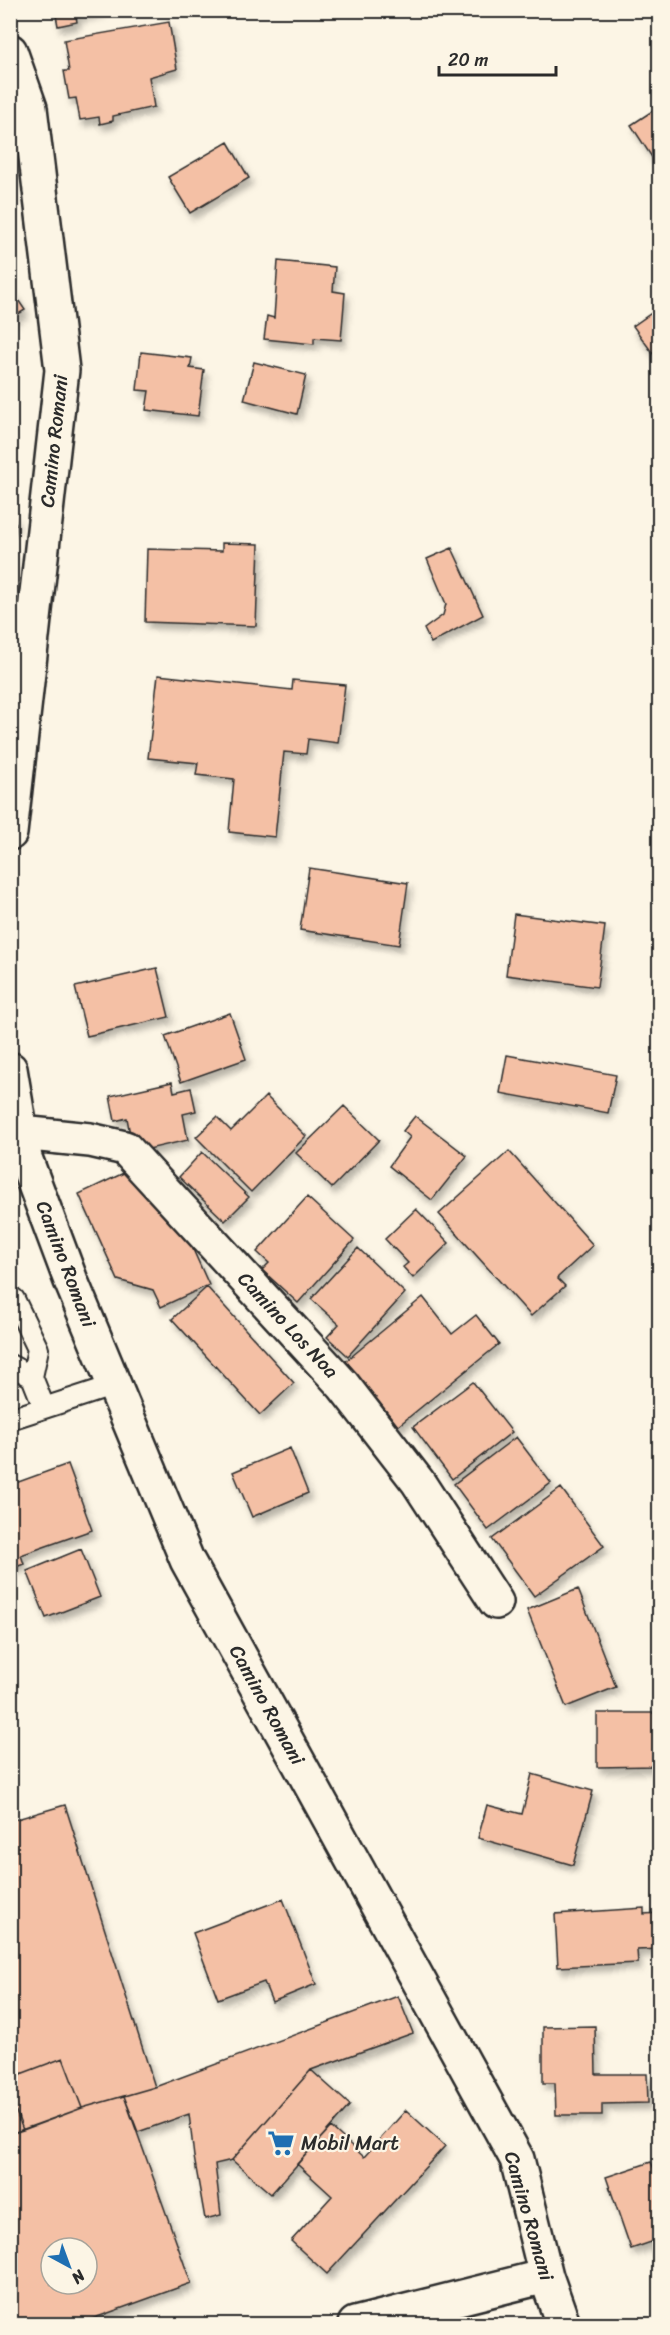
<svg xmlns="http://www.w3.org/2000/svg" width="670" height="2335" viewBox="0 0 670 2335" font-family="Sriracha,sans-serif">
  <style>
    .building { fill: #f4c0a5; stroke: #2b2b2b; stroke-width: 1.5; fill-rule: evenodd; filter: url(#shadow) }
    .lines { fill: none; stroke-linecap: round; stroke-linejoin: round }
    .lane-casing { stroke: #2b2b2b; stroke-width: 24 }
    .street-casing { stroke: #2b2b2b; stroke-width: 38 }
    .lane { stroke: #fcf5e5; stroke-width: 20 }
    .street { stroke: #fcf5e5; stroke-width: 33 }
    .labels { text-anchor: middle; dominant-baseline: central; stroke-width: 4.5; stroke-linejoin: round; paint-order: stroke }
    .street-label { font-size: 20px; fill: #2b2b2b; stroke: #fcf5e5 }
    .poi-label { font-size: 20px; fill: #2b2b2b; stroke: #fcf5e5; text-anchor: start }
  </style>
  <defs>
    <filter id="shadow"><feDropShadow dx="3.5" dy="6" stdDeviation="3" flood-color="#0004"/></filter>
  </defs>
  <rect width="100%" height="100%" fill="#fcf5e5"/>
  <filter id="ink" filterUnits="userSpaceOnUse"><feTurbulence type="fractalNoise" baseFrequency=".0167" numOctaves="2"/><feDisplacementMap in="SourceGraphic" scale="12" xChannelSelector="R" yChannelSelector="G"/><feConvolveMatrix kernelMatrix="1 2 1 2 8 2 1 2 1" color-interpolation-filters="sRGB"/></filter>
  <g filter="url(#ink)">
    <path class="building" d="M55 10H103L76 16 77 22 58 26Z
      M169 22 177 69 149 77 154 107 113 116V121L100 124 99 117 80 120 76 98 69 99 64 71H69L64 40Z
      M660 106V163L657 165 631 125Z
      M228 142 249 178 190 213 168 177Z
      M278 261 335 267 333 291 345 293 341 340 314 338V344L264 339 267 316 274 318Z
      M10 288 25 310 10 319Z
      M660 307V362H659L633 326Z
      M141 352 192 358 190 368 204 370 198 416 146 410 149 391 137 390Z
      M254 362 306 375 297 414 244 400Z
      M10 508 16 525 10 527Z
      M222 543 259 544 256 626 145 622 147 549 222 551Z
      M452 548 483 615 431 643 424 629 443 615 446 604 427 559Z
      M158 675 292 690 293 680 345 685 338 743 308 739 306 754 284 752 275 837 229 832 234 779 196 775 198 763 148 758Z
      M309 868 408 883 399 945 300 930Z
      M514 914 605 926 597 987 506 975Z
      M157 968 169 1017 87 1036 75 987Z
      M230 1013 246 1059 181 1082 165 1036Z
      M507 1055 616 1075 608 1113 500 1093Z
      M172 1082 174 1092 191 1088 196 1111 183 1114 188 1140 140 1151 131 1140 127 1118 115 1121 110 1096Z
      M266 1096 306 1136 251 1192 196 1137 217 1117 231 1131Z
      M344 1106 379 1140 332 1188 296 1153Z
      M415 1116 467 1156 432 1200 389 1166 410 1137 403 1131Z
      M509 1151 593 1245 557 1278 565 1286 531 1316 439 1214Z
      M202 1152 249 1197 225 1221 179 1177Z
      M128 1171 182 1225 209 1285 161 1307 153 1290 118 1280 79 1194Z
      M307 1197 354 1240 298 1303 262 1270 269 1263 257 1252Z
      M416 1209 449 1243 413 1278 403 1267 408 1263 385 1239Z
      M358 1248 405 1293 348 1356 327 1337 339 1324 311 1299Z
      M207 1287 294 1383 260 1415 172 1319Z
      M423 1297 452 1334 476 1315 499 1344 398 1426 346 1361Z
      M473 1382 512 1432 452 1479 413 1427Z
      M516 1437 551 1483 488 1530 454 1484Z
      M290 1448 308 1493 252 1517 233 1472Z
      M68 1464 92 1530 21 1555 24 1564 10 1569V1485Z
      M561 1488 604 1546 534 1596 492 1539Z
      M81 1549 100 1597 46 1618 27 1571Z
      M578 1589 616 1687 566 1707 527 1610Z
      M597 1713H655V1766L597 1767Z
      M532 1774 593 1791 573 1865 478 1838 487 1805 522 1814Z
      M65 1805 155 2087 82 2108 63 2058 10 2078V1821Z
      M283 1899 316 1984 272 2002 264 1982 218 1999 193 1933Z
      M644 1908V1914L659 1913 660 1949 637 1950 638 1963 558 1967 555 1914Z
      M398 1996 413 2033 311 2070 232 2160 215 2164 221 2215 205 2219 194 2157 189 2114 138 2132 124 2096 155 2087Z
      M595 2026 596 2074H647L648 2103 602 2104V2115H556L555 2083H543V2027Z
      M63 2058 82 2108 23 2130 10 2096V2078Z
      M311 2070 350 2105 271 2194 232 2160Z
      M10 2096 23 2130 10 2134Z
      M124 2096 191 2283 78 2324H10V2134L82 2108ZM51 2248H87V2284H51Z
      M406 2110 445 2146 327 2274 291 2241 332 2196 297 2164 331 2127 364 2157Z
      M651 2162 655 2171 660 2170V2239L631 2249 606 2177Z"/>
    <g class="lines">
      <defs>
        <path id="lane" d="M10 1296 14 1299 38 1349 32 1377 44 1407
          M10 1365 32 1377
          M10 1419 115 1385"/>
        <path id="street" d="M10 51 30 108 62 370 10 833
          M10 1069 25 1158 71 1281 187 1560 517 2159 546 2276 563 2324
          M21 1133 90 1140 125 1148 343 1385 418 1482 496 1602
          M355 2324 546 2276"/>
      </defs>
      <use href="#lane" class="lane-casing"/>
      <use href="#street" class="street-casing"/>
      <use href="#lane" class="lane"/>
      <use href="#street" class="street"/>
    </g>
  </g>
  <defs>
    <symbol id="supermarket-bare" viewBox="-9 -9 18 18"><path d="M-6-5.5h2.5l.6 2H6L4.5 2H-2.5L-4.4-4H-6ZM-1.5 3.2a1.3 1.3 0 1 0 .1 0ZM3 3.2a1.3 1.3 0 1 0 .1 0Z" fill="#1f6fb2" stroke="#fcf5e5" stroke-width="2.5" paint-order="stroke"/></symbol>
  </defs>
  <g fill-rule="evenodd">
    <use href="#supermarket-bare" x="262" y="2124" width="38" height="38"/>
  </g>
  <g class="labels">
    <g class="street-label">
      <text transform="translate(54 441) rotate(-84)">Camino Romani</text>
      <text transform="translate(66 1264) rotate(69)">Camino Romani</text>
      <text transform="translate(288 1325) rotate(47)">Camino Los Noa</text>
      <text transform="translate(267 1705) rotate(61)">Camino Romani</text>
      <text transform="translate(529 2216) rotate(74)">Camino Romani</text>
    </g>
    <g class="poi-label">
      <text x="301" y="2143">Mobil Mart</text>
    </g>
  </g>
  <rect width="670" height="2335" fill="none" stroke="#fcf5e5" stroke-width="36"/>
  <rect x="18" y="18" width="634" height="2299" fill="none" stroke="#2b2b2b" stroke-width="2" filter="url(#ink)"/>
  <g transform="translate(69 2266) rotate(139)"><circle r="28" fill="#fcf5e5" stroke="#a8a49b" stroke-width="1.5"/>
  <path d="M0-4.5L10 22L0 15L-10 22Z" fill="#1f6fb2"/>
  <text y="-9" font-size="16" font-weight="bold" text-anchor="middle" fill="#2b2b2b">N</text>
  </g>
  <path d="M439 66v9h117v-9" fill="none" stroke="#2b2b2b" stroke-width="3"/>
  <text x="448" y="66" font-size="18" fill="#2b2b2b" stroke="#fcf5e5" stroke-width="4.5" paint-order="stroke">20 m</text>
</svg>
